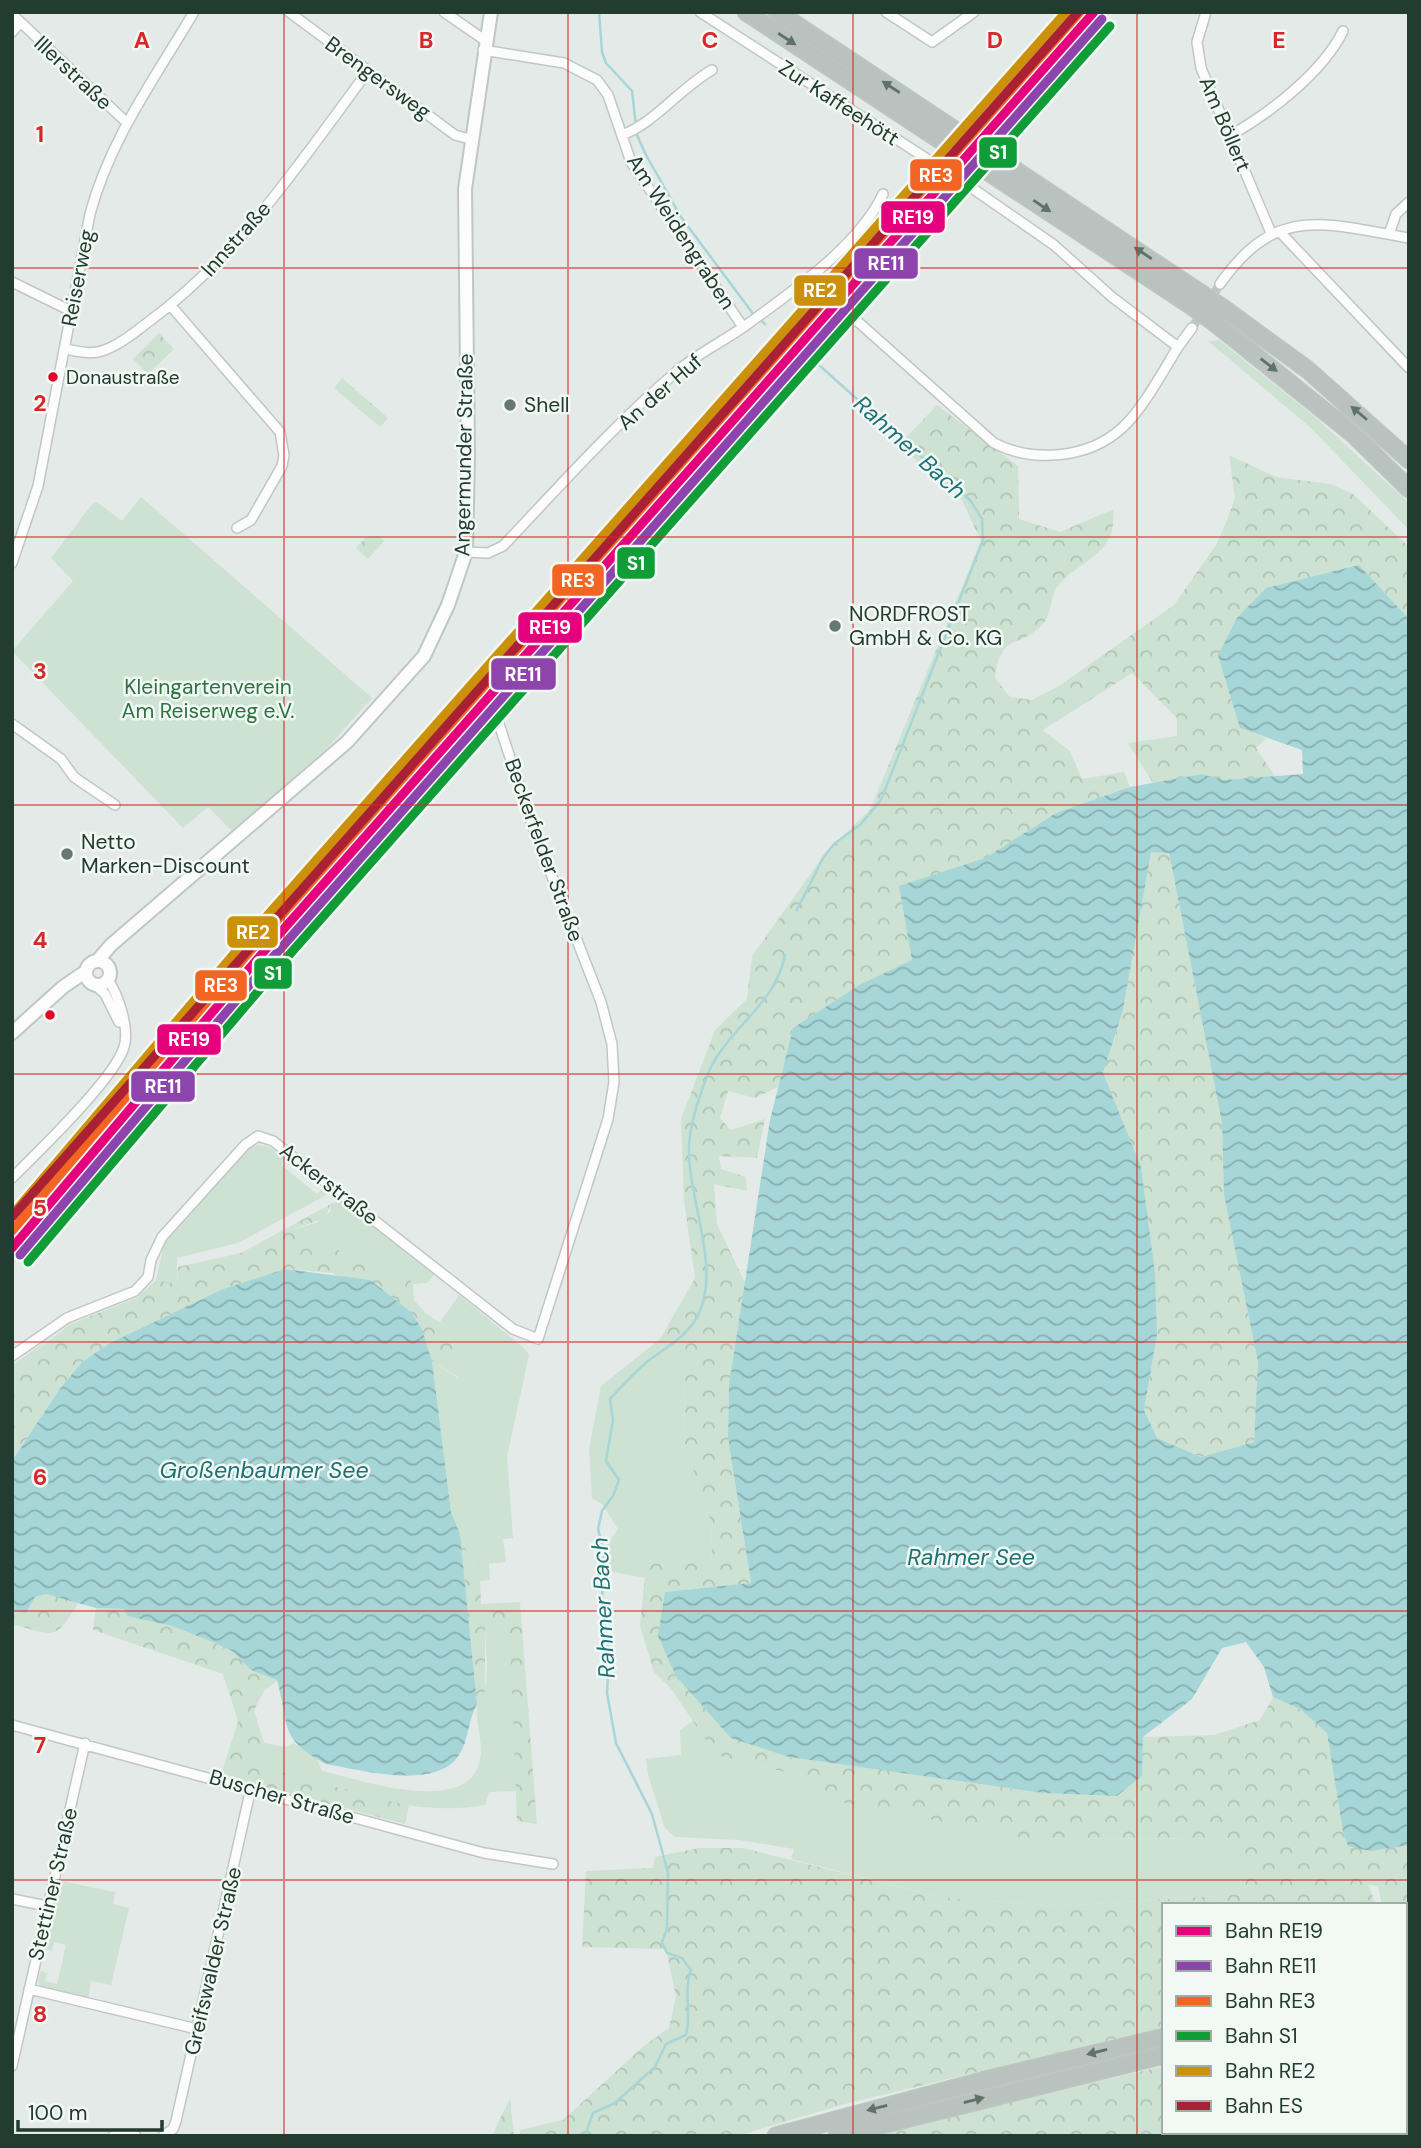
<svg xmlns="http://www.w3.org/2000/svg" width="1421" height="2148" viewBox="0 0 1421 2148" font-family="'DM Sans',sans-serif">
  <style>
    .green { fill: #cde2d2 }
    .forest { fill: url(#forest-crowns) }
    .water { fill: url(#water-waves); fill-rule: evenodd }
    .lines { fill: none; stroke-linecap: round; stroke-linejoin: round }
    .stream { stroke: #a6d6d7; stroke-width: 2.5 }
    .minor-tunnel { stroke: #bdc7c3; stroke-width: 9; stroke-dasharray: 9 4.5; stroke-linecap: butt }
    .minor-casing { stroke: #c1c7c4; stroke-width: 12 }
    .secondary-casing { stroke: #bfc7c4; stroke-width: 16 }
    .motorway-casing { stroke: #bdc6c2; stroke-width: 19 }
    .minor { stroke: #fbfcfb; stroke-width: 9 }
    .secondary { stroke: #fbfcfb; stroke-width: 12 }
    .motorway { stroke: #bac2bf; stroke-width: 16 }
    .motorway-bridge-casing { stroke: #bdc6c2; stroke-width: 19; stroke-linecap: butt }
    .motorway-bridge { stroke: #bac2bf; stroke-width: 16 }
    .rail-1-casing { stroke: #f2f8f4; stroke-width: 14 }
    .rail-2-casing { stroke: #f2f8f4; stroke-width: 14 }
    .rail-3-casing { stroke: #f2f8f4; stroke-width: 14 }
    .rail-4-casing { stroke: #f2f8f4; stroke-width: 14 }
    .rail-5-casing { stroke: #f2f8f4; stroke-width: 14 }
    .rail-6-casing { stroke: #f2f8f4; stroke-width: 14 }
    .rail-1 { stroke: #e5007d; stroke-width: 9 }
    .rail-2 { stroke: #8e44ad; stroke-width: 9 }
    .rail-3 { stroke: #f26522; stroke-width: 9 }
    .rail-4 { stroke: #109c37; stroke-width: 9 }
    .rail-5 { stroke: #cc910a; stroke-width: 9 }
    .rail-6 { stroke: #aa2135; stroke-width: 9 }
    .oneway { fill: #5f726a }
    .grid { fill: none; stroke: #d62828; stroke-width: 2; stroke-opacity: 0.55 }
    .bus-dot { fill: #e4002b; stroke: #f2f8f4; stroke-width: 2.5 }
    .poi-dot { fill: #667971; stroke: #f2f8f4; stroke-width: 2.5 }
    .labels { text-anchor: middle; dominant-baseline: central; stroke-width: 5; stroke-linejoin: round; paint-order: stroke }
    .bus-label { font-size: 19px; fill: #223c32; stroke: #f2f8f4; text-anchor: start }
    .street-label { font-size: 21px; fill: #223c32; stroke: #f2f8f4 }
    .poi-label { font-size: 21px; fill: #223c32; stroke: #f2f8f4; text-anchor: start }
    .park-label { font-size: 21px; fill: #2d7240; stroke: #f2f8f4 }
    .water-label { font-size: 23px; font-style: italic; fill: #1d7277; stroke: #f2f8f4 }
    .grid-label { font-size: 23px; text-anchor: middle; font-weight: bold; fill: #d62828; stroke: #f2f8f4; stroke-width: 5; stroke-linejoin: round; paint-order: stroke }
    .line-badge { stroke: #f2f8f4; stroke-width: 2.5 }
    .badge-label { font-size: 19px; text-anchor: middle; font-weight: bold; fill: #fff }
  </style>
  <defs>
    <pattern id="forest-crowns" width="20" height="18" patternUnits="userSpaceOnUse" patternTransform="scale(1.75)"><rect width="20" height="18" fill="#cde2d2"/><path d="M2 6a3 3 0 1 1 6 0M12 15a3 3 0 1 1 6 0" fill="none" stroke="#b0c3b5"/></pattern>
    <pattern id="water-waves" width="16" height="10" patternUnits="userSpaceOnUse" patternTransform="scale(1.75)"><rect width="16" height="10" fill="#a6d6d7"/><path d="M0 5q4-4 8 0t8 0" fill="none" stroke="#87afaf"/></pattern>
  </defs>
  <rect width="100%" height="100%" fill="#e4eae7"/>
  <path class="green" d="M1219 340 1314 416 1409 503V530L1311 428 1208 341Z
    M141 497 372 698 328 747 232 831 208 807 183 828 12 651 73 581 51 558 93 503 97 502 122 521Z
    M258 1145 269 1147 285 1158 281 1165 317 1194 323 1188 328 1194 238 1243 177 1258V1284L156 1280 165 1240 244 1151Z
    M340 1200 434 1275 427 1283 413 1284 408 1277 360 1262 334 1248 297 1234 294 1229 316 1223 330 1212 331 1204Z
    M459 1295 524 1348 529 1355 507 1456 513 1538 503 1539 506 1562 489 1564 490 1580 480 1581 451 1512 432 1361 459 1379 448 1327 440 1322Z
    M51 1337 34 1353 12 1383V1366Z
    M660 1339 684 1367 685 1446 711 1523 712 1562 648 1556 645 1578 607 1571V1545L618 1529 602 1504 592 1498 589 1449 601 1386Z
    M510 1622 516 1791 489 1792 485 1805C407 1819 325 1784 251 1764L264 1743 286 1747 294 1743 317 1759 322 1771C358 1779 464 1816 479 1764 485 1745 475 1725 477 1705 478 1700 483 1696 484 1691 490 1673 485 1646 485 1627Z
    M694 1720 711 1748 724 1758 804 1776 1023 1838 1237 1839 1248 1894 1059 1906 945 1898 791 1859 794 1849 739 1840 675 1837 665 1828 648 1775 646 1759 681 1755 680 1730Z
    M61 1881 115 1892 113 1904 129 1908 111 1985 91 1981 88 1999 43 1989 38 1982 41 1971 47 1973 45 1981 57 1984 66 1945 54 1942 52 1951 45 1949Z
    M1409 2060V2136H1060L1405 2132V2061Z"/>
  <path class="forest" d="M159 333 174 349 148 374 133 359Z
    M342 378 388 418 380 427 334 388Z
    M937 405 1018 466 1019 519 1060 532 1114 509C1113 517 1114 528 1110 536 1100 560 1070 567 1056 589 1050 600 1051 616 1042 625 1018 650 1000 632 995 678L1010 697 1032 700 1059 686 1174 605 1216 545 1228 518 1235 498 1229 455 1276 477 1331 484 1353 494 1409 547V619L1359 565 1240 728 1266 738 1256 748 1275 776 1223 780 1202 774 1153 783 1128 743 1177 736V718L1132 673 1043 730 1070 751 1082 779 1124 772 1130 787 1056 813 985 858 900 886 912 960 859 985 793 1028 778 1087 755 1098 728 1091 720 1118 731 1130 765 1119 757 1158 719 1156 721 1169 746 1177 747 1191 714 1184 717 1224 747 1287 729 1385 728 1438 751 1583 665 1592 789 1757 1043 1793 1117 1796 1142 1776 1143 1737 1214 1735 1260 1720 1273 1697 1300 1709 1327 1733 1343 1832 1348 1846 1409 1845V1971H1405V1905H1382L1378 1886 1368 1885 1376 1905H1164V2027L845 2104 737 2136H521L520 2130 563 2120 644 2046 669 2028 676 1997 666 1949 582 1947 586 1871 653 1868 655 1857 699 1848H743L945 1898 1059 1906 1248 1894 1236 1839 1023 1838 812 1796 804 1776 724 1758 711 1748 672 1690 654 1672 640 1626 647 1556 712 1561 711 1523 685 1446 684 1367 660 1339 695 1278 684 1201 681 1119 715 1030 747 999 752 956 827 851 870 810 981 541 962 500 899 445Z
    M379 536 384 541 368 559 356 548 366 537Z
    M1151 851 1169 853 1222 1123 1224 1195 1258 1362 1254 1442 1201 1457 1157 1438 1144 1410 1157 1335 1103 1073 1123 1010Z
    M331 1204 325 1218 294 1229 297 1234 334 1248 360 1262 408 1277 413 1284 414 1300 426 1314 448 1327 461 1379 432 1361 422 1329 412 1313 332 1273 285 1269 223 1289 110 1343 82 1362 59 1390 12 1461V1383L34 1353 69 1325 138 1297 156 1280 177 1284 178 1267 241 1253Z
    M460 1534 480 1581 481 1604 520 1602 537 1824 517 1821 509 1622 485 1627V1691L477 1704Z
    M46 1594 79 1602C54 1642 56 1636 12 1624V1610L26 1613 35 1597Z
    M96 1608 125 1609 127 1616 172 1626 215 1643 232 1651 251 1670 278 1680 264 1691 254 1710 264 1743 251 1764 409 1806 405 1824 221 1775 238 1721 223 1674 93 1630Z
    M1406 2014 1409 2023V2120L1405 2121Z
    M1164 2066V2132H1317L1300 2136H869Z
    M510 2098 514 2136H492Z"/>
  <path class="water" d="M1359 565 1409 619V1845L1370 1851 1348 1846 1343 1832 1327 1733 1300 1709 1273 1697 1264 1667 1246 1642 1222 1648 1192 1699 1143 1737 1142 1776 1117 1796 1043 1793 789 1757 731 1738 676 1676 658 1636 665 1592 751 1583 728 1438 729 1385 770 1120 793 1028 859 985 912 960 899 886 985 858 1056 813 1130 787 1202 774 1223 780 1303 774 1302 750 1240 728 1218 655 1237 618 1266 588ZM1151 852 1169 853 1172 868 1222 1123 1224 1195 1258 1362 1254 1442 1201 1457 1157 1438 1144 1410 1157 1335 1155 1273 1141 1167 1103 1073 1123 1010Z
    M285 1269 370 1280 412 1313 422 1329 432 1361 451 1512 460 1534 477 1704C468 1720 469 1740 459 1755 436 1791 361 1770 326 1764 278 1738 290 1727 277 1680L251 1670 232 1651 215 1643 172 1626 127 1616 124 1609 96 1608 46 1594 35 1597 26 1613 12 1610V1461L59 1390 82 1362 110 1343 223 1289Z"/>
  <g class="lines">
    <path class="stream" d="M599 12 602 52 606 63 632 91 637 135 646 155 681 217 754 315
      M759 319 765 324
      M797 910 823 858 834 844 861 824 881 800 983 540 982 519 970 500 819 365
      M585 2136 593 2113 615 2103 655 2067 666 2044 686 2035C692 2011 683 1993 691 1970L682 1958 667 1953 662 1942 667 1929 668 1873 652 1814 616 1743 607 1693 609 1653 602 1600 604 1551 598 1529 602 1511 613 1496 619 1480 606 1461 613 1420 610 1399C623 1385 637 1369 652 1358 667 1347 685 1337 696 1319 724 1271 687 1200 689 1146 690 1123 698 1100 706 1079 723 1030 775 1008 785 955"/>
    <path class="minor-tunnel" d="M1192 328 1220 284"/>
    <defs>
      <path id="minor" d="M289 12 455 135 470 139
        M444 12 486 41
        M700 12 972 188 1054 245 1112 297 1178 347 1192 328
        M886 12 932 42 974 12
        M1206 12 1197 42 1201 68 1271 233
        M12 14 126 122
        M12 32 20 23
        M483 50 564 63 597 80 608 95 631 162 743 327
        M622 135C656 122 680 88 712 70
        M1231 135C1270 113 1323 72 1343 31
        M1279 231 1409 368
        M1389 234 1396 214 1409 202
        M12 282 71 311
        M1220 284C1277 203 1324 224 1409 238
        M171 306 280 432 284 455 282 466 251 520 237 528
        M65 349C77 351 90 355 102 351 118 346 134 333 147 323 239 256 301 161 368 71
        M466 552 488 553 503 546C559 487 614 425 676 372 696 355 720 343 742 328 788 295 859 246 883 194
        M12 563 38 486 90 214C110 139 155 78 194 12
        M12 724 61 759 74 777 115 805
        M95 985 105 994 119 1022
        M12 1178C38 1152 115 1078 124 1047 130 1029 118 994 108 980
        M12 1356 67 1318 135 1291 148 1277 151 1260 162 1237 245 1145 258 1136 273 1141 513 1329 538 1339 608 1119 614 1082 612 1044 601 1002 534 830 494 709 771 399C786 378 827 313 856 320L994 443C1033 463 1088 459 1122 428 1143 409 1163 371 1178 347
        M12 1725 484 1853 553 1864
        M12 1899 47 1906
        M29 1989 197 2029
        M12 2066 85 1743
        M113 2136H136
        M163 2136 173 2129 176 2121 251 1788"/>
      <path id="secondary" d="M98 960 111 945 347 742 424 656 448 605 466 552 468 455 465 189 491 12
        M86 973a12 12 0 1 1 24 0a12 12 0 1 1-24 0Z
        M12 1033 63 987 85 972"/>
      <path id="motorway" d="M746 12 1190 305
        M777 12 1199 292
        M1223 308 1308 370 1409 460
        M1215 323 1353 434 1409 489
        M1405 1984 1409 1983
        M1405 2001 1409 2000
        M776 2136 989 2079 1164 2037
        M837 2136 1164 2055"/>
    </defs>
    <use href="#minor" class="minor-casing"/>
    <use href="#secondary" class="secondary-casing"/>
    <use href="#motorway" class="motorway-casing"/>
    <use href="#minor" class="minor"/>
    <use href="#secondary" class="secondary"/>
    <use href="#motorway" class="motorway"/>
    <defs>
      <path id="motorway-bridge" d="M1199 292 1223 308
        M1190 305 1215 323"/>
    </defs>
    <use href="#motorway-bridge" class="motorway-bridge-casing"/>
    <use href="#motorway-bridge" class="motorway-bridge"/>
    <defs>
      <path id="rail-1" d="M12 1248 266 949 1094 12"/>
      <path id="rail-2" d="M20 1255 274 956 1102 19"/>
      <path id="rail-3" d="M12 1231 258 942 1080 12"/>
      <path id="rail-4" d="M28 1262 282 963 1110 26"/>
      <path id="rail-5" d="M12 1215 250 935 1066 12"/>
      <path id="rail-6" d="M12 1217 1078 12"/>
    </defs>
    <use href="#rail-1" class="rail-1-casing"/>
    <use href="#rail-2" class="rail-2-casing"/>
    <use href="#rail-3" class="rail-3-casing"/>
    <use href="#rail-4" class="rail-4-casing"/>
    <use href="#rail-5" class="rail-5-casing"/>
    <use href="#rail-6" class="rail-6-casing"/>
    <use href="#rail-1" class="rail-1"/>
    <use href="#rail-2" class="rail-2"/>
    <use href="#rail-3" class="rail-3"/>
    <use href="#rail-4" class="rail-4"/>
    <use href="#rail-5" class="rail-5"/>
    <use href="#rail-6" class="rail-6"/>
  </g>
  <defs><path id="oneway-solid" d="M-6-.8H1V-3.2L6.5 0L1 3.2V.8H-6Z" transform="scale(1.75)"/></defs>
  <g class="oneway">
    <use href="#oneway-solid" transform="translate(787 39) rotate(33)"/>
    <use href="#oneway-solid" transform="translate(891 87) rotate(-147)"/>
    <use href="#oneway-solid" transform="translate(1042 206) rotate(34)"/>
    <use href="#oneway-solid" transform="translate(1143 253) rotate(-146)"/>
    <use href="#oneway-solid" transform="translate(1269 365) rotate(38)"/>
    <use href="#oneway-solid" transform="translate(1359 413) rotate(-140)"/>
    <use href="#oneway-solid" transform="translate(1097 2052) rotate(166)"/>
    <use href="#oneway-solid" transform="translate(974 2100) rotate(-14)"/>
    <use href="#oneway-solid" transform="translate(877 2108) rotate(166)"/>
  </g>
  <path class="grid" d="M284 12V2136M568 12V2136M853 12V2136M1137 12V2136M12 268H1409M12 537H1409M12 805H1409M12 1074H1409M12 1342H1409M12 1611H1409M12 1880H1409"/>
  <g class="bus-dot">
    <circle cx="53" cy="377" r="6"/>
    <circle cx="50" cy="1015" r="6"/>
  </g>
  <g class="poi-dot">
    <circle cx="510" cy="405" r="7"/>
    <circle cx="835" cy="626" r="7"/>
    <circle cx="67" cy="854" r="7"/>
  </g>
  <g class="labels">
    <g class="bus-label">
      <text x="66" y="377">Donaustraße</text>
    </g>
    <g class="street-label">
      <text transform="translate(73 73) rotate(43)">Illerstraße</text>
      <text transform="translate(378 78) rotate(36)">Brengersweg</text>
      <text transform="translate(839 103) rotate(33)">Zur Kaffeehött</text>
      <text transform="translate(1225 124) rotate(67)">Am Böllert</text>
      <text transform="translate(681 232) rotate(57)">Am Weidengraben</text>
      <text transform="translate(236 239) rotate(-48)">Innstraße</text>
      <text transform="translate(78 278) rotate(-79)">Reiserweg</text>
      <text transform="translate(660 392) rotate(-41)">An der Huf</text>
      <text transform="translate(464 455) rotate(-89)">Angermunder Straße</text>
      <text transform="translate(544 850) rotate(70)">Beckerfelder Straße</text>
      <text transform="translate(329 1184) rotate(38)">Ackerstraße</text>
      <text transform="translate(282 1797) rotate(16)">Buscher Straße</text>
      <text transform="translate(53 1884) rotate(-77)">Stettiner Straße</text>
      <text transform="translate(213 1961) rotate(-77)">Greifswalder Straße</text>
    </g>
    <g class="poi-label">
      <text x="524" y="405">Shell</text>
      <text x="849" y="614">NORDFROST<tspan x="849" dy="24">GmbH &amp; Co. KG</tspan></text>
      <text x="81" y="842">Netto<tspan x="81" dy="24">Marken-Discount</tspan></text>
    </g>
    <g class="park-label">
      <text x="208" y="687">Kleingartenverein<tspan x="208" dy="24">Am Reiserweg e.V.</tspan></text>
    </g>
    <g class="water-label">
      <text transform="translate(910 447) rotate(42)">Rahmer Bach</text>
      <text x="264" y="1470">Großenbaumer See</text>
      <text x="971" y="1557">Rahmer See</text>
      <text transform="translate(603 1608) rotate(-93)">Rahmer Bach</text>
    </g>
  </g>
  <g class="grid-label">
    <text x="142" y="48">A</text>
    <text x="426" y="48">B</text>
    <text x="710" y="48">C</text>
    <text x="995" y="48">D</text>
    <text x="1279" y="48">E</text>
    <text x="40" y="142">1</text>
    <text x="40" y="411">2</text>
    <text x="40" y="679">3</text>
    <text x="40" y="948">4</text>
    <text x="40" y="1216">5</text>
    <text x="40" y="1485">6</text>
    <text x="40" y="1753">7</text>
    <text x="40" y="2022">8</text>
  </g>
  <g class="line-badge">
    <rect x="978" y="136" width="40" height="33" rx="7" fill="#109c37"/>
    <rect x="909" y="158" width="54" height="34" rx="7" fill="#f26522"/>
    <rect x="880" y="200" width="66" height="34" rx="7" fill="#e5007d"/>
    <rect x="853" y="247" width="66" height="33" rx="7" fill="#8e44ad"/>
    <rect x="793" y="274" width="54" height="33" rx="7" fill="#cc910a"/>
    <rect x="616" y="546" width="40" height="34" rx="7" fill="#109c37"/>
    <rect x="551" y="563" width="54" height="34" rx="7" fill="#f26522"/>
    <rect x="517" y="611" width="66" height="33" rx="7" fill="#e5007d"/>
    <rect x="490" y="657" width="67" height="34" rx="7" fill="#8e44ad"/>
    <rect x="226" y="915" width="53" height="34" rx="7" fill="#cc910a"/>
    <rect x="253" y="957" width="40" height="33" rx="7" fill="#109c37"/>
    <rect x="194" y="969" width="54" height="33" rx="7" fill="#f26522"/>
    <rect x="156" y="1023" width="66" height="33" rx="7" fill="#e5007d"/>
    <rect x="130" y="1070" width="66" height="33" rx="7" fill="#8e44ad"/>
  </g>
  <g class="badge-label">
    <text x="998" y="159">S1</text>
    <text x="936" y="182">RE3</text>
    <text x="913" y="224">RE19</text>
    <text x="886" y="270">RE11</text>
    <text x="820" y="297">RE2</text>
    <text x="636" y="570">S1</text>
    <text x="578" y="587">RE3</text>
    <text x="550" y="634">RE19</text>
    <text x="523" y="681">RE11</text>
    <text x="253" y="939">RE2</text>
    <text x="273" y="980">S1</text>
    <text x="221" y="992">RE3</text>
    <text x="189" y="1046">RE19</text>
    <text x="163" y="1093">RE11</text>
  </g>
  <rect width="1421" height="2148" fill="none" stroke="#223c32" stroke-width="28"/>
  <rect x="1162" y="1903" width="245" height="231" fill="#f2f8f4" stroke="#9fada6" stroke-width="2"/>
  <rect x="1176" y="1926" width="35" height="10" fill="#e5007d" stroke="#9fada6" stroke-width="2"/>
  <text x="1225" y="1938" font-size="21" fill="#223c32">Bahn RE19</text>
  <rect x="1176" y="1961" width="35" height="10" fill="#8e44ad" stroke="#9fada6" stroke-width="2"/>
  <text x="1225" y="1973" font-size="21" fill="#223c32">Bahn RE11</text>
  <rect x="1176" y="1996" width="35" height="10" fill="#f26522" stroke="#9fada6" stroke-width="2"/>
  <text x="1225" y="2008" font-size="21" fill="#223c32">Bahn RE3</text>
  <rect x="1176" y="2031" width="35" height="10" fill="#109c37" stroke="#9fada6" stroke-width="2"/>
  <text x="1225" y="2043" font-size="21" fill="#223c32">Bahn S1</text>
  <rect x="1176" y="2066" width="35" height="10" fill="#cc910a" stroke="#9fada6" stroke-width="2"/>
  <text x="1225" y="2078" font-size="21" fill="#223c32">Bahn RE2</text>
  <rect x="1176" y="2101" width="35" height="10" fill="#aa2135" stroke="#9fada6" stroke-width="2"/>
  <text x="1225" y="2113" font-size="21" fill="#223c32">Bahn ES</text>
  <path d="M18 2120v10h144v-10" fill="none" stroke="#223c32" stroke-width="3.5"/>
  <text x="28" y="2120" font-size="21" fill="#223c32" stroke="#f2f8f4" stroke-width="5" paint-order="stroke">100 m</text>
</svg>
